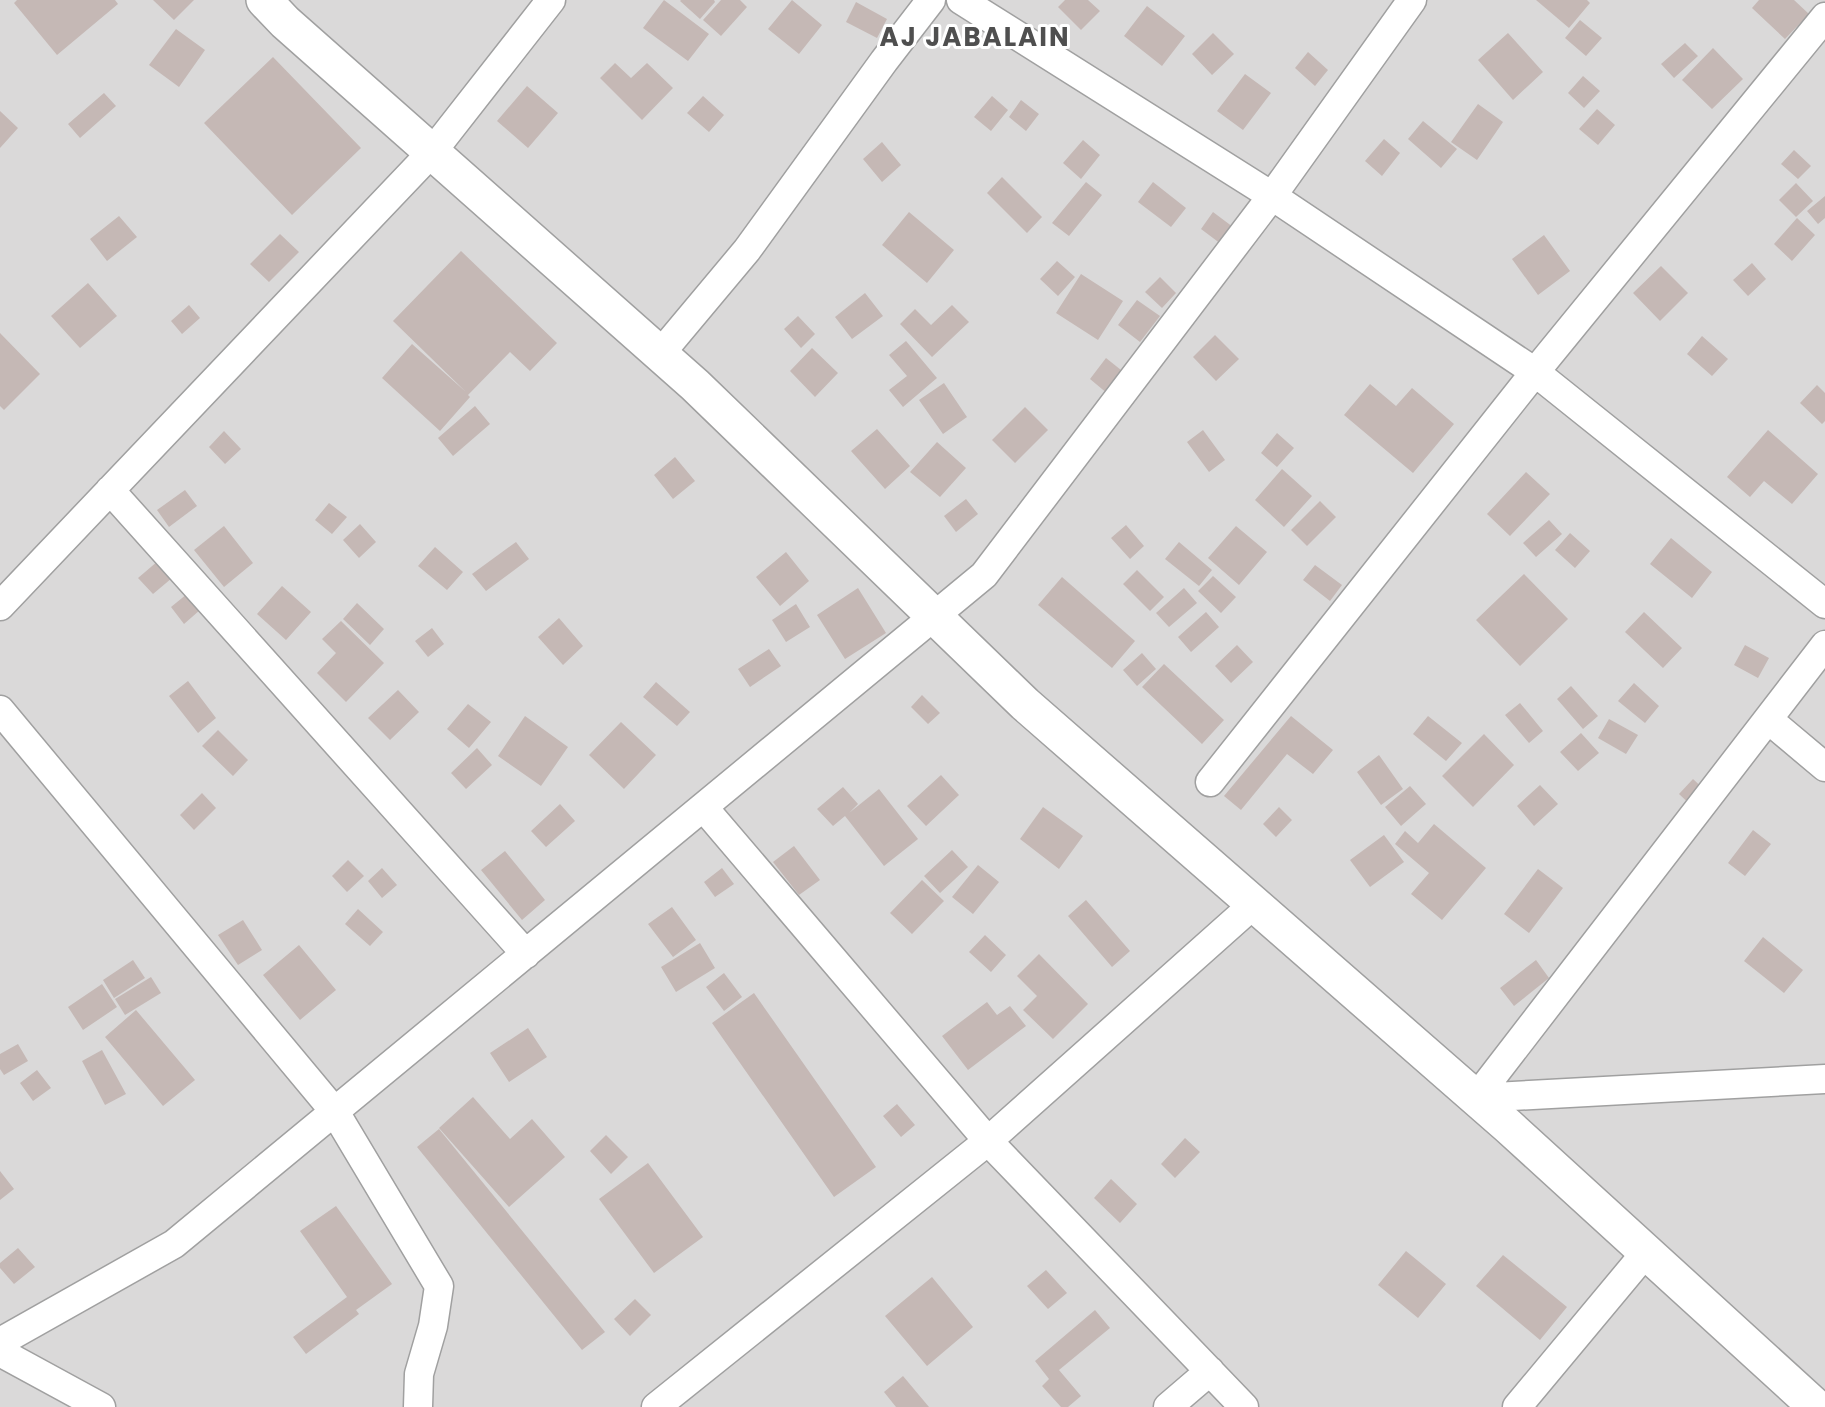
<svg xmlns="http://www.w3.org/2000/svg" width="1825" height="1407" viewBox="0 0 1825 1407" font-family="Poppins,sans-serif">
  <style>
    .residential { fill: #dad9d9 }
    .building { fill: #c5b8b5 }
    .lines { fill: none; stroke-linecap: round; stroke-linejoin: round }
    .minor-casing { stroke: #a0a0a0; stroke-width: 31 }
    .tertiary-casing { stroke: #a0a0a0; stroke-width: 38 }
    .minor { stroke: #fff; stroke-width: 28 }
    .tertiary { stroke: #fff; stroke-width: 35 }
    .labels { text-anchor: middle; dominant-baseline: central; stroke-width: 6; stroke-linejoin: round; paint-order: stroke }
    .district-label { font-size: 26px; font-weight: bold; letter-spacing: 2px; fill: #4f4f4f; stroke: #fff }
  </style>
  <rect width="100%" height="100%" fill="#ede7e1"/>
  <path class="residential" d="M0 0H1825V1407H0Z"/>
  <path class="building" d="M17 0H115L118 4 57 55 14 3Z
    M153 0H194L174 20Z
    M664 0 709 34 688 61 643 28Z
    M681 0H714L715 2 700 19 680 1Z
    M721 0H740L747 7 721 36 703 20Z
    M792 0 822 25 799 54 768 29Z
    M1065 0H1088L1100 11 1081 30 1058 7Z
    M1536 0H1587L1590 3 1569 28Z
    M1759 0H1794L1809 14 1785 39 1752 8Z
    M856 2 887 19 877 38 846 22Z
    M1147 6 1185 36 1162 66 1124 36Z
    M1580 20 1602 38 1586 56 1565 38Z
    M176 29 205 50 179 87 149 65Z
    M1213 33 1234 54 1212 75 1192 54Z
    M1508 33 1543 72 1513 100 1478 60Z
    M1685 43 1698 56 1674 78 1661 64Z
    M1713 48 1743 79 1712 109 1682 80Z
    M1308 52 1328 70 1315 86 1295 68Z
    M273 57 361 148 292 215 204 123Z
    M615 63 631 78 647 63 673 88 642 120 600 78Z
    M1245 74 1271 93 1243 130 1217 111Z
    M1583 76 1600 91 1584 108 1568 93Z
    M527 86 558 113 528 148 497 121Z
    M104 93 116 106 80 138 68 124Z
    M703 96 724 115 709 132 687 113Z
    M992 96 1008 110 991 131 974 117Z
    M1021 100 1039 114 1026 131 1009 117Z
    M1478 104 1503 122 1477 160 1451 142Z
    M1597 109 1615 125 1598 145 1579 129Z
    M0 111 18 128 0 148Z
    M1423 121 1457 149 1441 168 1408 139Z
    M1384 139 1400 153 1382 176 1365 161Z
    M1083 140 1100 155 1081 179 1063 163Z
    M882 142 901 165 882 182 863 159Z
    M1794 150 1811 166 1798 179 1781 164Z
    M1002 177 1042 217 1027 233 987 193Z
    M1086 182 1102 195 1069 236 1052 223Z
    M1153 182 1186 208 1171 227 1138 202Z
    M1796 183 1813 201 1796 217 1779 200Z
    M1825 196V218L1818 224 1807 211Z
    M909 212 954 250 927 283 882 245Z
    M1213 212 1233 227 1221 244 1201 229Z
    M119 216 137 237 107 261 90 239Z
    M1797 218 1815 235 1792 261 1774 244Z
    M280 234 299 252 269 282 250 264Z
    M1544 235 1570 271 1538 295 1512 259Z
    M461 251 557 343 530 371 510 352 468 395 470 397 440 431 382 378 412 344 466 392 393 321Z
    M1057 261 1075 277 1058 296 1040 279Z
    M1752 263 1766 279 1748 296 1733 280Z
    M1661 266 1688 293 1660 321 1633 293Z
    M1081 274 1123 301 1098 340 1056 313Z
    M1160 277 1176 293 1162 308 1145 292Z
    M88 283 117 316 80 348 51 316Z
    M865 293 883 316 852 339 835 317Z
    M1137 300 1160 316 1140 342 1118 325Z
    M189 305 200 318 182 334 171 321Z
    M952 305 969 322 932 357 900 324 915 309 931 325Z
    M798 316 815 334 801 348 784 329Z
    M0 333 40 374 4 410 0 406Z
    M1215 335 1239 359 1216 381 1193 357Z
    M1702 336 1728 359 1712 376 1687 354Z
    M906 341 937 378 903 407 889 390 907 376 889 355Z
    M812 348 838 373 815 397 790 371Z
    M1106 358 1131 378 1114 399 1090 379Z
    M944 383 967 417 943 434 919 400Z
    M1370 384 1396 406 1412 388 1454 424 1413 473 1344 415Z
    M1817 385 1825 393V421L1822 424 1800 403Z
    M475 406 490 424 453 456 438 438Z
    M1025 407 1048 430 1015 463 992 440Z
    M877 429 910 466 885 489 851 451Z
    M1203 430 1225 460 1209 472 1187 442Z
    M1768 430 1818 474 1792 504 1764 481 1750 497 1727 477Z
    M224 431 241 449 225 464 209 447Z
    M1277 433 1294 448 1277 467 1261 453Z
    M937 442 966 468 940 497 910 472Z
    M675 457 695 481 673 499 654 475Z
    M1282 469 1312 496 1284 527 1255 500Z
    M1526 472 1550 494 1510 536 1487 514Z
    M185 490 197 506 169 527 157 510Z
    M966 499 978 514 956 532 944 516Z
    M1320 501 1336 517 1307 546 1291 530Z
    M329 503 347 517 332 534 315 520Z
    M1549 520 1562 534 1536 557 1523 543Z
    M360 524 376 542 359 558 343 540Z
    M1126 525 1144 546 1130 559 1111 538Z
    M224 526 253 563 224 587 194 550Z
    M1236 526 1267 552 1239 585 1208 558Z
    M1570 533 1590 551 1575 568 1555 550Z
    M1671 538 1712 572 1692 598 1650 564Z
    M516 542 529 559 486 591 472 574Z
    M1179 542 1212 570 1199 586 1165 559Z
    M435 547 463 572 447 590 418 566Z
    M786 552 809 581 780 606 756 577Z
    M158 561 172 578 153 594 138 578Z
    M1315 565 1342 585 1330 601 1303 580Z
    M1137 570 1164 597 1150 611 1123 584Z
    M1524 574 1568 619 1520 666 1476 620Z
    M1213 576 1236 597 1221 613 1198 591Z
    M1062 577 1135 641 1112 668 1038 605Z
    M282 586 311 612 286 640 257 614Z
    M858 588 886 633 845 659 817 615Z
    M1184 588 1197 603 1169 627 1156 613Z
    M187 594 200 610 184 624 171 607Z
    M357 603 384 629 370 645 343 619Z
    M796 604 810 627 786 642 772 620Z
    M1206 612 1219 627 1191 652 1178 637Z
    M1644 612 1682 648 1663 668 1625 632Z
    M559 618 583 646 563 665 538 637Z
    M341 621 384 663 346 702 317 673 336 653 322 639Z
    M432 628 444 644 428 657 415 641Z
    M1237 645 1253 662 1231 683 1215 666Z
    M1745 645 1769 658 1758 678 1734 665Z
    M769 649 781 666 750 687 738 669Z
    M1142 653 1156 669 1137 686 1123 670Z
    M1164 664 1224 720 1202 744 1142 687Z
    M188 681 216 718 198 733 169 696Z
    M656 682 690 712 677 726 643 697Z
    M1634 683 1659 706 1645 723 1618 701Z
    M1571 686 1598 716 1583 729 1557 699Z
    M398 690 419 712 390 740 368 718Z
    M922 695 940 713 928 724 911 707Z
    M1520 703 1543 731 1529 743 1505 715Z
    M468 704 491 722 469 748 447 729Z
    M525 716 568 747 541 786 498 756Z
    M1291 716 1333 750 1313 774 1287 754 1241 810 1224 796Z
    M1428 716 1462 743 1446 761 1413 734Z
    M1609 719 1638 735 1626 754 1598 738Z
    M621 722 656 755 624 789 589 755Z
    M218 730 248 760 233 776 202 746Z
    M1581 733 1599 753 1578 771 1560 752Z
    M1484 734 1514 765 1473 807 1442 776Z
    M477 748 492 765 466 789 451 773Z
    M1379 755 1403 789 1381 805 1357 772Z
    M941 775 959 795 926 826 907 806Z
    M1693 779 1709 794 1695 809 1679 794Z
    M1540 785 1558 804 1534 826 1517 806Z
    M1410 786 1426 804 1401 826 1385 807Z
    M843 787 858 804 849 813 879 789 918 839 884 866 845 816 833 826 817 809Z
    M202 793 216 808 194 830 180 815Z
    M560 804 575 821 546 847 531 831Z
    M1043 807 1083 836 1059 869 1020 839Z
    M1279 807 1292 820 1276 837 1263 824Z
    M1434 824 1486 868 1442 920 1411 894 1429 873 1395 844 1405 831 1418 843Z
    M1753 830 1771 844 1745 876 1728 863Z
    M1384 835 1404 862 1370 887 1350 860Z
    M794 846 820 880 799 895 773 862Z
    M952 850 968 867 940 893 924 876Z
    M505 851 545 900 522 920 481 870Z
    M348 860 364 876 347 892 332 876Z
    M978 865 999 882 973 914 952 897Z
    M382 868 397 885 382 898 368 881Z
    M722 868 734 884 715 897 704 882Z
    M1538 869 1563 888 1529 933 1504 914Z
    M922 880 944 901 912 934 890 913Z
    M1086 900 1130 951 1112 967 1068 916Z
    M672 907 696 940 673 957 648 924Z
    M358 909 383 932 370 946 345 924Z
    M243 920 262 950 238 965 218 935Z
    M985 935 1006 955 991 972 969 952Z
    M1763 937 1803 970 1784 993 1744 961Z
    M700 943 715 968 676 992 661 967Z
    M299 945 336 990 300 1020 263 975Z
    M1039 954 1088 1004 1053 1039 1023 1010 1037 996 1017 976Z
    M133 960 145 978 114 998 103 980Z
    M1536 960 1549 978 1514 1006 1500 988Z
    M724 973 742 997 724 1011 706 987Z
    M151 977 161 993 125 1015 115 999Z
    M102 984 117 1007 83 1030 68 1007Z
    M754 993 876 1167 834 1197 712 1023Z
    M987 1002 997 1015 1010 1006 1026 1026 968 1070 942 1036Z
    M136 1010 195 1080 163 1106 105 1037Z
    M528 1028 547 1057 509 1082 490 1053Z
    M18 1044 28 1061 4 1075 0 1069V1054Z
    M102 1050 126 1094 105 1105 82 1061Z
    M37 1070 51 1088 33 1101 20 1083Z
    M473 1097 510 1139 532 1119 565 1157 509 1207 439 1128Z
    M897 1104 915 1125 901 1137 883 1116Z
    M439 1129 605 1332 582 1350 417 1147Z
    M606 1135 628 1157 611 1174 590 1151Z
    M1185 1138 1200 1152 1175 1178 1161 1164Z
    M648 1163 703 1237 654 1273 599 1199Z
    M0 1171 14 1189 0 1200Z
    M1111 1179 1137 1204 1120 1223 1094 1198Z
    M336 1206 392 1284 356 1310 359 1314 306 1354 293 1337 347 1297 300 1231Z
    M18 1248 35 1267 14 1284 0 1268V1263Z
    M1406 1251 1446 1284 1418 1318 1378 1285Z
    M1503 1255 1567 1307 1540 1340 1476 1286Z
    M1046 1270 1067 1293 1048 1309 1027 1286Z
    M932 1277 973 1327 927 1366 885 1316Z
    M635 1299 651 1315 630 1336 614 1319Z
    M1095 1310 1110 1328 1059 1370 1081 1396 1068 1407H1061L1042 1386 1049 1379 1035 1361Z
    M903 1376 929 1407H896L884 1392Z"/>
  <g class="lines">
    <defs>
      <path id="minor" d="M961 0 1272 196 1535 372 1825 604
        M660 354 747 250 884 61 931 0
        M110 490 526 954
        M0 606 432 152 551 0
        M1825 645 1476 1098 1825 1079
        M0 710 335 1112 439 1286 433 1326 419 1374 418 1407
        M1769 720 1825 767
        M1210 782 1535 372 1825 17
        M704 808 988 1141 1244 1407
        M0 1342 174 1244 984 575 1272 196 1412 0
        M0 1352 101 1407
        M656 1407 988 1141 1254 904
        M1168 1407 1210 1371
        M1517 1407 1647 1251"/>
      <path id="tertiary" d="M264 0 285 22 695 385 1025 704 1508 1126 1816 1407"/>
    </defs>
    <use href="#minor" class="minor-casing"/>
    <use href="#tertiary" class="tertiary-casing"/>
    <use href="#minor" class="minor"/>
    <use href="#tertiary" class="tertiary"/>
  </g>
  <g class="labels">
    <g class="district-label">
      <text x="975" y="37">AJ JABALAIN</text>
    </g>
  </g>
</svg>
